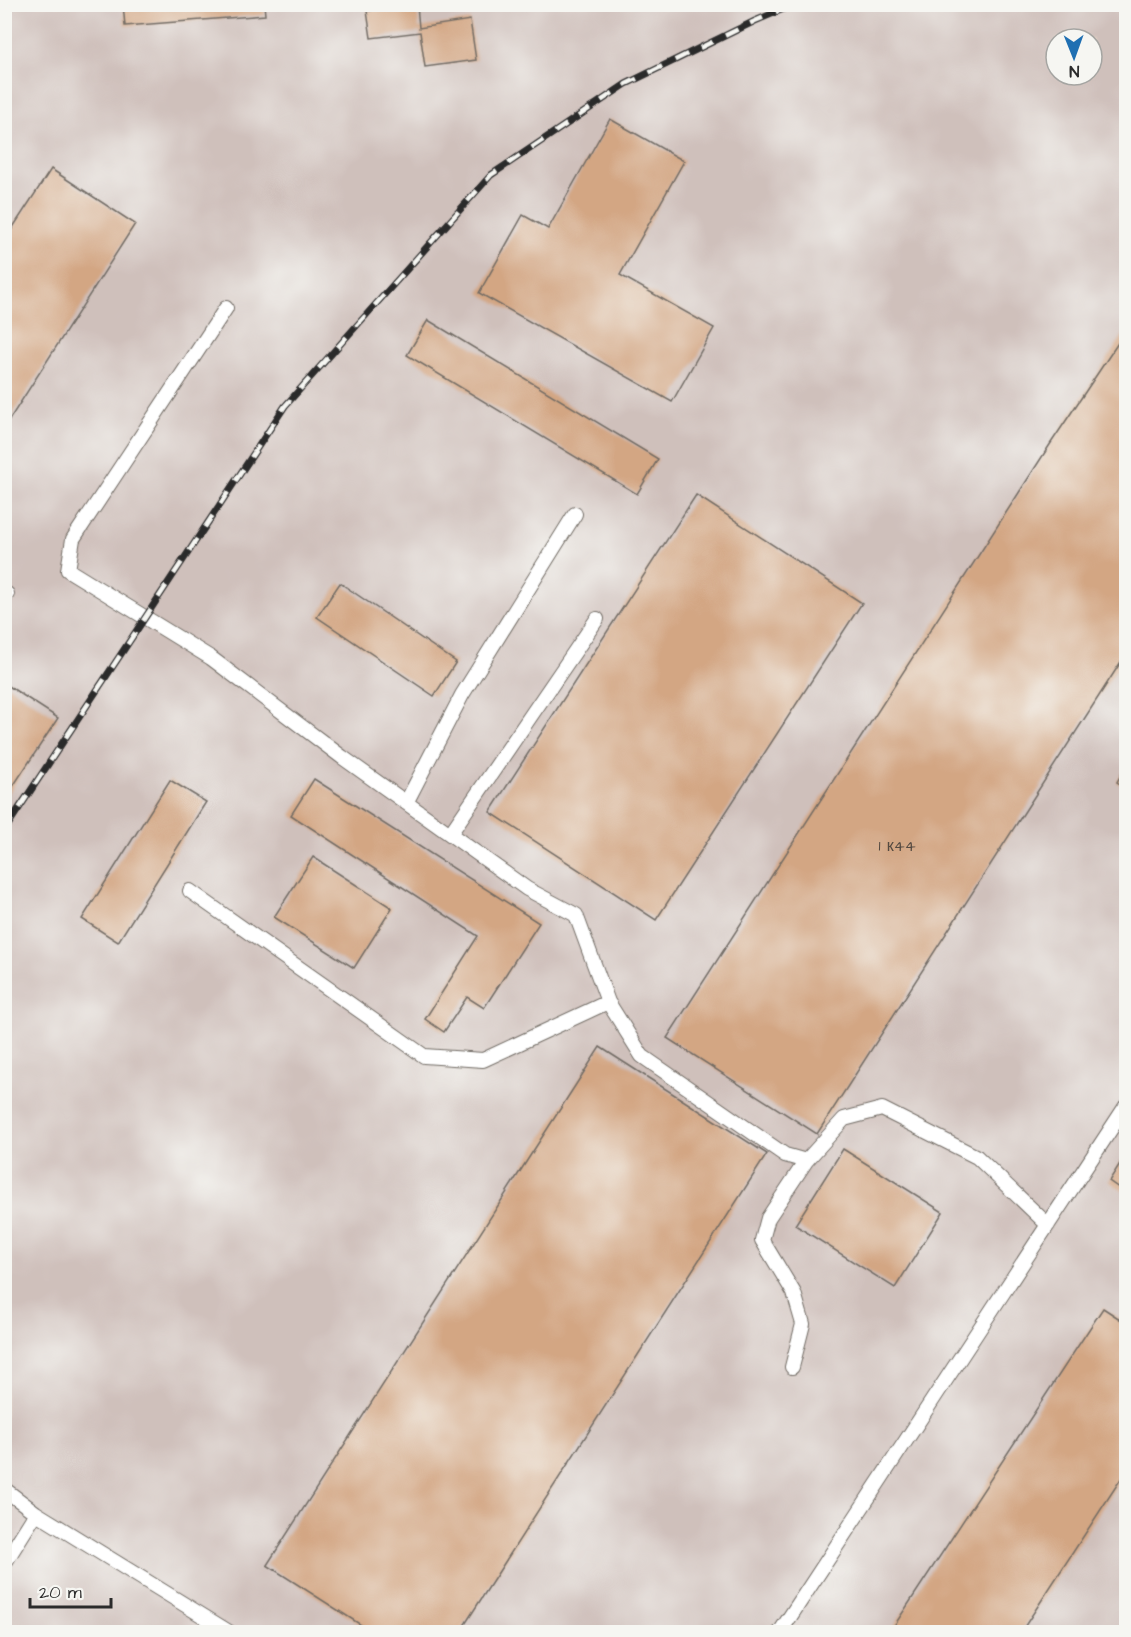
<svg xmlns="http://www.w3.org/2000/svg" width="1131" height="1637" viewBox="0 0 1131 1637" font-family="'Architects Daughter',sans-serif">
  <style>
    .industrial { fill: #cfc0bb; fill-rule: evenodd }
    .building { fill: #d3a683 }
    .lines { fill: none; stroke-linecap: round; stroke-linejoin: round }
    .lane-casing { stroke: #716b64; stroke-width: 16 }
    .lane { stroke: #fff; stroke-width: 14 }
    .rail-casing { stroke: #2b2b2b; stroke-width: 7 }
    .rail { stroke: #f6f6f2; stroke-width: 4.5; stroke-dasharray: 14; stroke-linecap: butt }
    .labels { text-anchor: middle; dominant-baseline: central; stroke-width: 6; stroke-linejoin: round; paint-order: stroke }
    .number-label { font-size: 16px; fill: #554a41 }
  </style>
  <rect width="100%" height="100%" fill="#f6f6f2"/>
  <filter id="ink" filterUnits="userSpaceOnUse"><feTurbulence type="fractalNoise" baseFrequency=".0167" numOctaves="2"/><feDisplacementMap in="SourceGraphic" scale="12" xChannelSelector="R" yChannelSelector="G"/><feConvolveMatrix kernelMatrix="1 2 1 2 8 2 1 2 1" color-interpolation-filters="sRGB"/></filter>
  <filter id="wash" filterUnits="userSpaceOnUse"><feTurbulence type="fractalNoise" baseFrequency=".008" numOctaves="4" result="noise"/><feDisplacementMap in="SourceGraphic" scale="24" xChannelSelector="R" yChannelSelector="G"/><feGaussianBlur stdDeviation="1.35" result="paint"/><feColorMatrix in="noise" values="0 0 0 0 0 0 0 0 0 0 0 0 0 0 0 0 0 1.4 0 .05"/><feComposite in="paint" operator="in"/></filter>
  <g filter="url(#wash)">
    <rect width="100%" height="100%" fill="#f3e3cd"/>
    <path class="industrial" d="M5 5H1126V1632H5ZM1056 39H1092V75H1056Z"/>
    <g id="blocks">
      <path class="building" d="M123 4H264L265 15 125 26Z
        M417 5 419 28 470 20 476 60 425 67 420 32 371 38 367 11Z
        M610 119 684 161 620 275 714 328 672 402 479 293 523 215 548 229Z
        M51 169 135 224 4 428V241Z
        M428 320 658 459 637 494 407 355Z
        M1126 331V654L817 1134 667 1038 1051 443Z
        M696 495 862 603 656 920 490 812Z
        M340 583 456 662 434 696 317 617Z
        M4 683 58 718 4 800Z
        M1126 766V788L1117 782Z
        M314 779 539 923 484 1008 467 997 444 1032 425 1019 478 936 291 815Z
        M170 780 206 802 118 942 82 919Z
        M313 857 392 908 354 968 274 917Z
        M600 1047 767 1154 460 1632H372L267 1565Z
        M843 1149 943 1212 895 1288 795 1225Z
        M1126 1154V1193L1109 1181Z
        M1103 1308 1126 1323V1471L1021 1632H890Z"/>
    </g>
  </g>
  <g filter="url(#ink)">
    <use href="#blocks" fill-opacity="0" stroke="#716b64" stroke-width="1.5"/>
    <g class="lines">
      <defs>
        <path id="lane" d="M226 308 73 539 68 570 211 658 342 757 527 889 576 915 608 1002 642 1056 785 1155 806 1161 844 1119 882 1109 977 1157 1048 1225
          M4 598 7 594
          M406 803 462 695 575 514
          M450 834 597 619
          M190 891 424 1056 483 1060 608 1002
          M792 1367 803 1324 794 1293 762 1240 768 1218 806 1161
          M4 1489 36 1513 229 1632
          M4 1564 36 1513
          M780 1632 1126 1106"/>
      </defs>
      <use href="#lane" class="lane-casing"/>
      <use href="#lane" class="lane"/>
      <defs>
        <path id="rail" d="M4 831 285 406 491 175 626 84 755 21 795 4"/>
      </defs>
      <use href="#rail" class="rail-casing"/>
      <use href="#rail" class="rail"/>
    </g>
  </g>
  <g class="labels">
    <g class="number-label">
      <text x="897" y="846">1 к44</text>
    </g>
  </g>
  <rect width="1131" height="1637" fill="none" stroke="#f6f6f2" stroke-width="24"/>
  <g transform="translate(1074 57) rotate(179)"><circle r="28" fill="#f6f6f2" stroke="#a5a5a2" stroke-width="1.5"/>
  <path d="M0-4.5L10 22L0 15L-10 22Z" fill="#1f6fb2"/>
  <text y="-9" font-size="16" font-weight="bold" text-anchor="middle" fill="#2b2b2b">N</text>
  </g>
  <path d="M30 1598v9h81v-9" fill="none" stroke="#2b2b2b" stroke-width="3"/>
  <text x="39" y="1598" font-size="18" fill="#2b2b2b" stroke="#f6f6f2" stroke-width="4.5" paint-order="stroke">20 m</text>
</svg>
